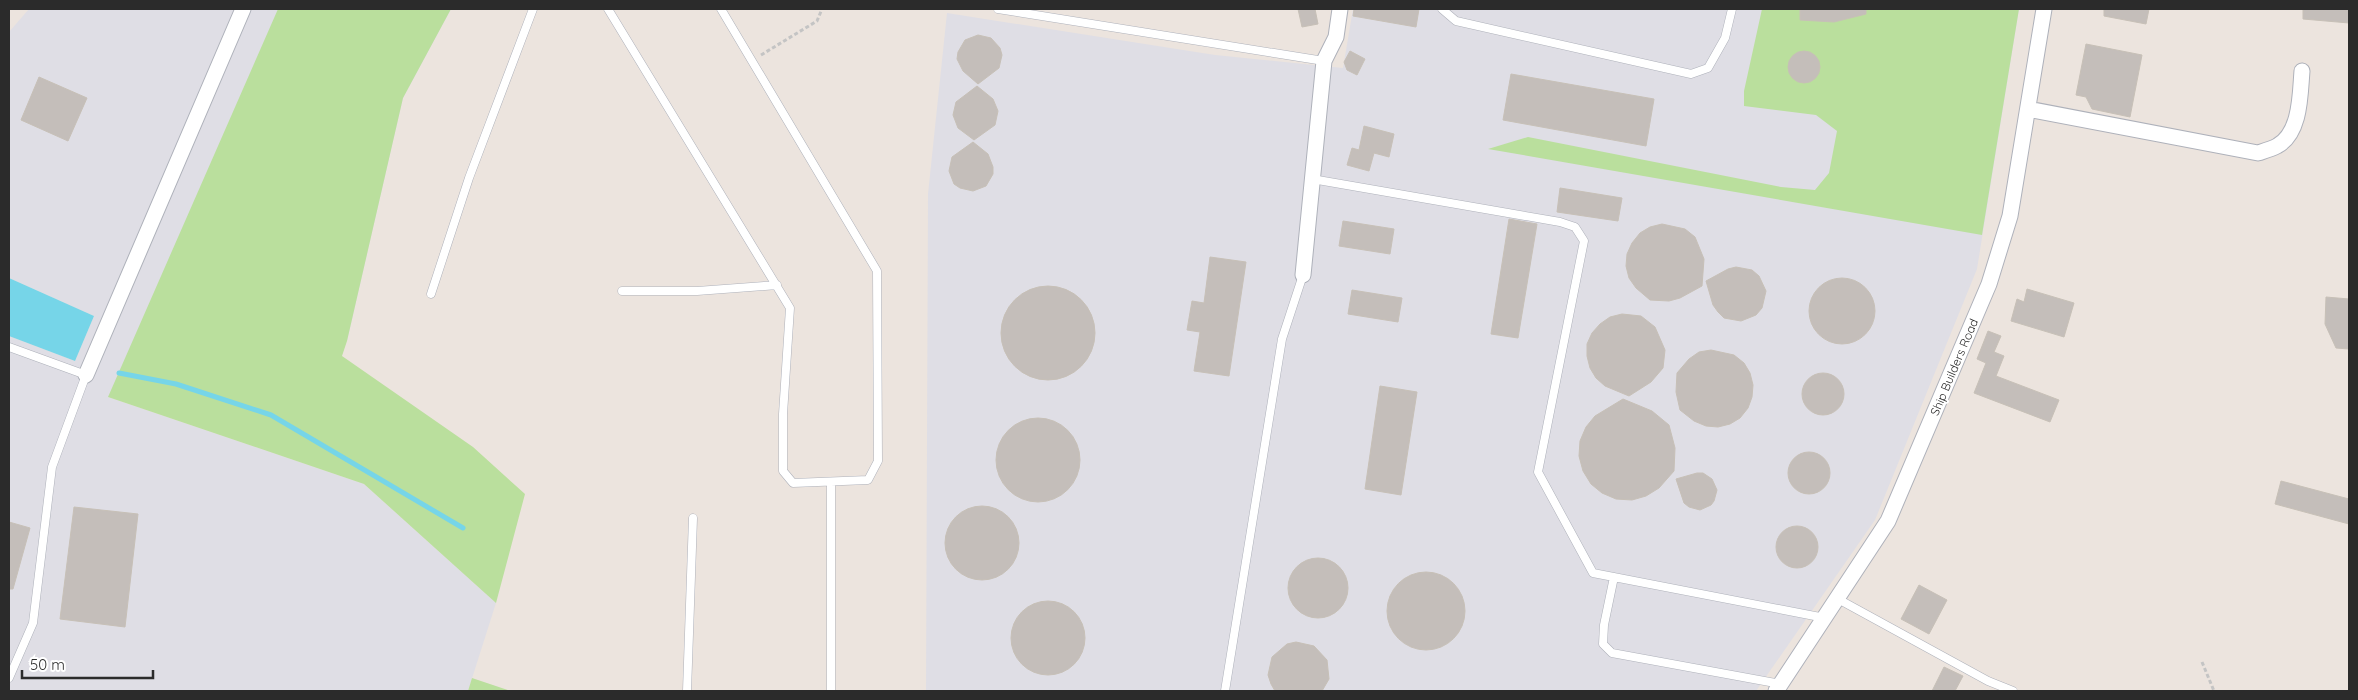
<svg xmlns="http://www.w3.org/2000/svg" width="2358" height="700" viewBox="0 0 2358 700" font-family="Quicksand,sans-serif">
  <style>
    .industrial { fill: #dfdee5 }
    .green { fill: #badf9d }
    .water { fill: #76d5e8 }
    .lines { fill: none; stroke-linecap: round; stroke-linejoin: round }
    .stream { stroke: #76d5e8; stroke-width: 5 }
    .building { fill: #c4beba; stroke: #c7c0b7 }
    .lane-casing { stroke: #aeb1ba; stroke-width: 9 }
    .street-casing { stroke: #aeb1ba; stroke-width: 17 }
    .path { stroke: #c4c4c4; stroke-width: 3; stroke-dasharray: 4 2.5; stroke-linecap: butt }
    .lane { stroke: #fff; stroke-width: 8 }
    .street { stroke: #fff; stroke-width: 15 }
    .labels { text-anchor: middle; dominant-baseline: central; stroke-width: 4; stroke-linejoin: round; paint-order: stroke }
    .street-label { font-size: 12px; fill: #2b2b2b; stroke: #fff }
  </style>
  <rect width="100%" height="100%" fill="#ece4de"/>
  <path class="industrial" d="M29 9H451L403 98 347 341 108 397 364 484 496 603 468 691H9V336L75 361 94 316 9 278V32Z
    M1353 9H2019L1977 269 1875 520 1756 691 926 690 928 194 947 13 1215 55 1343 68Z"/>
  <path class="green" d="M278 9H451L403 98 347 341 342 356 473 447 525 494 496 603 364 484 108 397Z
    M1762 9H2019L1982 235 1488 149 1528 137 1781 187 1815 190 1829 173 1837 131 1816 115 1744 106V91Z
    M472 678 511 691H468Z"/>
  <path class="water" d="M9 278 94 316 75 361 9 336Z"/>
  <g class="lines">
    <path class="stream" d="M119 373 176 384 271 415 463 528"/>
  </g>
  <path class="building" d="M1298 9H1315L1318 24 1302 27Z
    M1354 9H1419L1416 27 1353 16Z
    M1800 9H1866V14L1834 22 1800 20Z
    M2104 9H2149L2146 24 2104 16Z
    M2303 9H2349V23L2303 19Z
    M978 35 991 38 1000 48 1002 55 999 68 978 84 963 71 957 59 958 52 965 40Z
    M2086 44 2142 55 2130 117 2092 109 2086 97 2076 95Z
    M1350 51 1365 59 1357 75 1347 70 1344 62Z
    M1788 67a16 16 0 1 1 32 0a16 16 0 1 1-32 0Z
    M1511 74 1654 99 1646 146 1503 120Z
    M39 77 87 98 68 141 21 120Z
    M977 86 993 99 998 111 995 125 974 140 958 128 953 115 956 102Z
    M1364 126 1394 134 1389 157 1374 153 1369 171 1347 165 1352 148 1359 150Z
    M973 142 988 154 993 167V174L986 186 973 191 960 188 954 184 949 171 952 157Z
    M1560 188 1622 198 1618 221 1557 212Z
    M1509 219 1537 224 1518 338 1491 334Z
    M1343 221 1394 229 1390 254 1339 246Z
    M1662 224 1685 229 1695 237 1704 259 1702 286 1680 298 1669 301 1650 300 1636 288 1629 278 1626 266 1627 254 1632 243 1640 233 1650 227Z
    M1210 257 1246 262 1229 376 1194 371 1200 332 1187 330 1192 301 1204 303Z
    M1736 267 1752 270 1759 276 1766 291 1762 308 1756 315 1741 321 1724 318 1718 312 1713 305 1706 281 1728 269Z
    M1809 311a33 33 0 1 1 66 0a33 33 0 1 1-66 0Z
    M1001 333a47 47 0 1 1 94 0a47 47 0 1 1-94 0Z
    M2027 289 2074 303 2064 337 2011 321 2017 299 2024 302Z
    M1352 290 1402 298 1398 322 1348 314Z
    M2326 297 2349 299V349L2336 348 2325 324Z
    M1622 314 1641 316 1655 327 1665 350 1663 368 1651 382 1629 396 1605 386 1596 378 1590 368 1587 356V344L1592 333 1600 324 1610 317Z
    M1988 331 2001 336 1994 352 2004 356 1996 376 2059 400 2050 422 1974 393 1986 363 1977 359Z
    M1711 350 1734 355 1744 363 1750 373 1753 385 1752 397 1748 408 1740 418 1730 424 1718 427 1706 426 1694 421 1680 410 1676 392 1677 373 1689 359 1699 352Z
    M1802 394a21 21 0 1 1 42 0a21 21 0 1 1-42 0Z
    M1380 386 1417 392 1401 495 1365 489Z
    M1623 399 1652 411 1669 425 1675 448 1674 471 1659 488 1646 496 1632 500 1616 499 1602 493 1591 484 1583 471 1579 456 1580 441 1586 427 1595 416Z
    M996 460a42 42 0 1 1 84 0a42 42 0 1 1-84 0Z
    M1788 473a21 21 0 1 1 42 0a21 21 0 1 1-42 0Z
    M1697 473H1703L1712 479 1717 490 1714 501 1711 505 1700 510 1689 507 1684 503 1676 479Z
    M2281 481 2349 499V524L2275 504Z
    M945 543a37 37 0 1 1 74 0a37 37 0 1 1-74 0Z
    M74 507 138 514 125 627 60 619Z
    M9 522 30 528 13 589H9Z
    M1776 547a21 21 0 1 1 42 0a21 21 0 1 1-42 0Z
    M1288 588a30 30 0 1 1 60 0a30 30 0 1 1-60 0Z
    M1387 611a39 39 0 1 1 78 0a39 39 0 1 1-78 0Z
    M1919 585 1947 600 1929 634 1901 619Z
    M1011 638a37 37 0 1 1 74 0a37 37 0 1 1-74 0Z
    M1296 642 1314 646 1327 660 1329 679 1322 691H1275L1271 684 1268 675 1272 657 1287 644Z
    M1944 667 1963 676 1955 691H1932Z"/>
  <g class="lines">
    <defs>
      <path id="lane" d="M608 9 790 308 783 414V471L793 483 868 480 878 461 877 271 721 9
        M998 9 1324 61
        M1442 9 1456 21 1691 74 1708 68 1725 38 1732 9
        M1312 179 1560 222 1575 227 1584 241 1538 472 1593 573 1825 618
        M622 291H697L777 285
        M431 294 469 178 533 9
        M9 347 86 375 52 467 33 623 9 678
        M1614 577 1604 625 1603 644 1612 653 1781 684
        M1838 599 1988 681 2013 691
        M687 691 693 518
        M831 691V483
        M1225 691 1282 339 1303 275"/>
      <path id="street" d="M2028 109 2258 153C2264 151 2271 149 2277 146 2301 133 2300 94 2302 71
        M1303 275 1324 61 1336 37 1340 9
        M86 375 243 9
        M1776 691 1888 521 1989 284 2010 216 2044 9"/>
    </defs>
    <use href="#lane" class="lane-casing"/>
    <use href="#street" class="street-casing"/>
    <path class="path" d="M761 55 817 21 822 9
      M2202 662 2214 691"/>
    <use href="#lane" class="lane"/>
    <use href="#street" class="street"/>
  </g>
  <g class="labels">
    <g class="street-label">
      <text transform="translate(1954 367) rotate(-67)">Ship Builders Road</text>
    </g>
  </g>
  <rect width="2358" height="700" fill="none" stroke="#2b2b2b" stroke-width="20"/>
  <path d="M22 670v8h131v-8" fill="none" stroke="#2b2b2b" stroke-width="2.5"/>
  <text x="30" y="670" font-size="15" fill="#2b2b2b" stroke="#ffffff" stroke-width="4" paint-order="stroke">50 m</text>
</svg>
